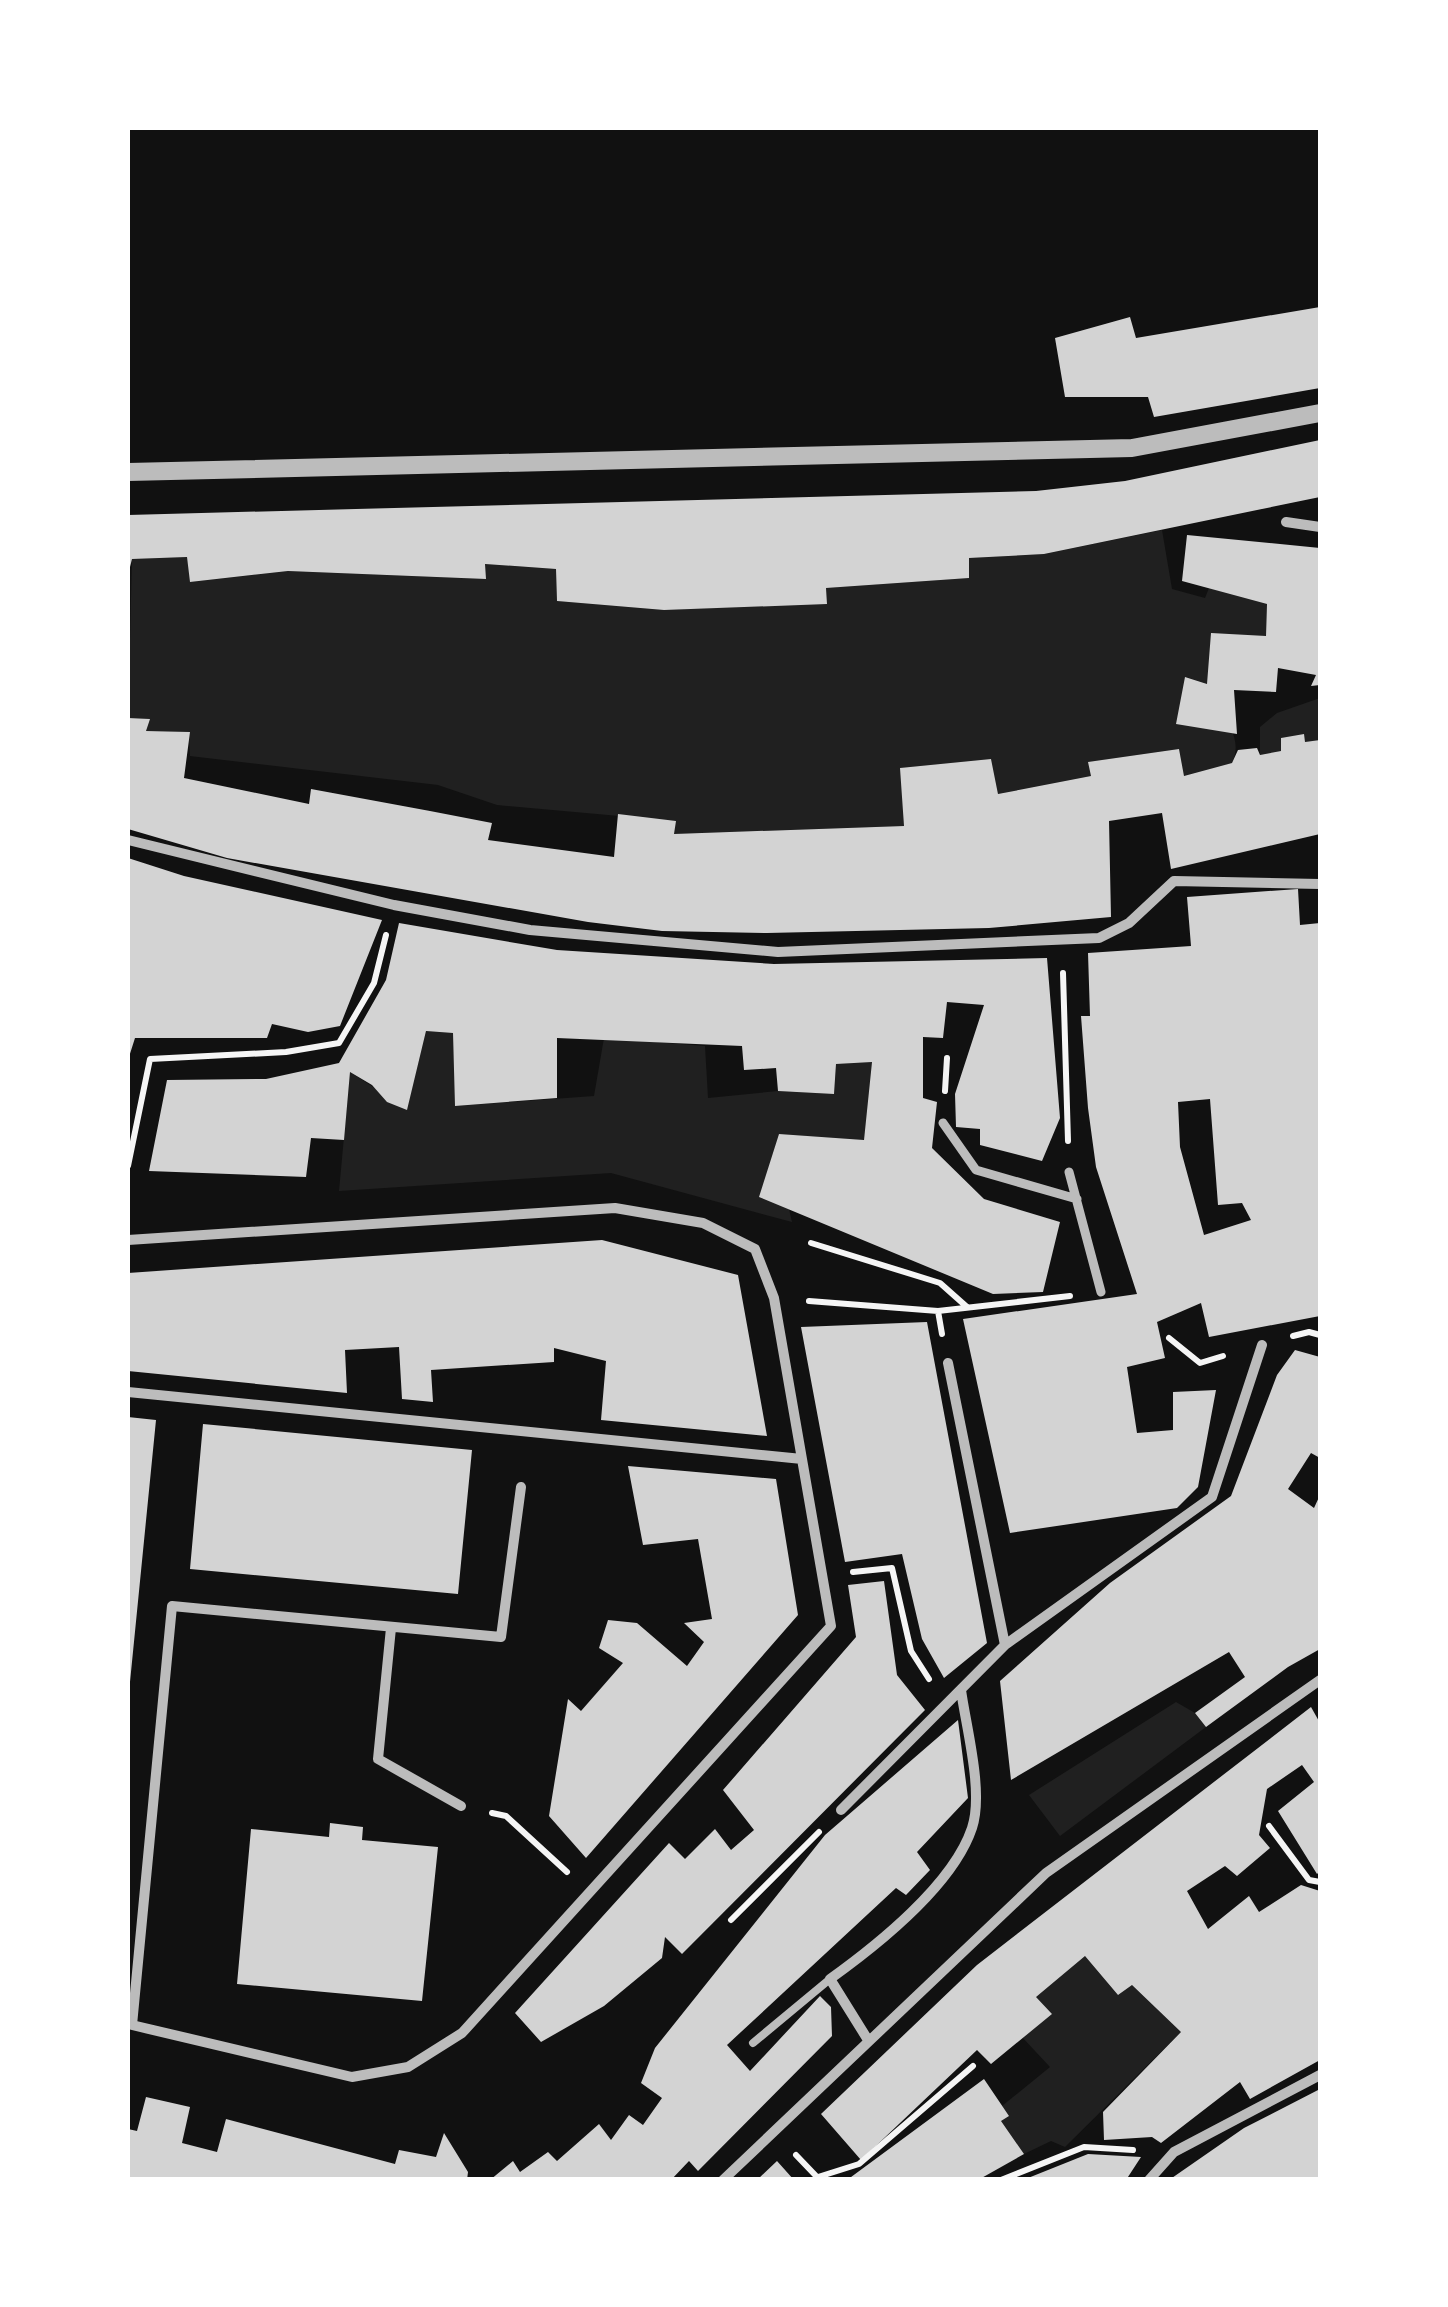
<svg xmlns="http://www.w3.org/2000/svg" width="1448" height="2307" viewBox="0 0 1448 2307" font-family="Cabin,sans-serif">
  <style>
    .green { fill: #202020 }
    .building { fill: #d3d3d3; fill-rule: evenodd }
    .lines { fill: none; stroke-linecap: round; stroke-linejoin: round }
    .path { stroke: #f5f5f5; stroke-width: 6 }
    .service { stroke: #bcbcbc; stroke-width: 8 }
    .pedestrian { stroke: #bcbcbc; stroke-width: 9 }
    .minor { stroke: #bcbcbc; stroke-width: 10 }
    .tertiary { stroke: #bcbcbc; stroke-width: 18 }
  </style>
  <rect width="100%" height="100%" fill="#111"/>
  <path class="green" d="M1162 530 1172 589 1205 598 1209 588 1267 604 1266 636 1207 684 1186 677C1208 702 1248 729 1232 763L1184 776 1179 749 1089 762 1091 776 998 794 991 759 901 768 904 826 674 834 675 821 497 805 438 785 190 756 189 732 146 731 149 719 128 718 132 559 187 557 191 582 288 571 485 579V564L556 569 557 601 664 610 827 603 826 588 968 578 969 558 1044 554Z
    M1320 698V740L1305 742 1303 734 1282 738 1281 751 1260 755V727L1277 713Z
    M426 1031 453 1033 456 1106 594 1096 604 1038 705 1046 708 1098 778 1091 834 1094 836 1064 872 1062 864 1140 779 1134 760 1196 789 1209 792 1222 611 1173 339 1191 350 1072 407 1109Z
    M1176 1702 1195 1713 1206 1727 1060 1836 1029 1795Z
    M1085 1956 1118 1995 1132 1985 1181 2032 1065 2147 1051 2141 1024 2154 1001 2121 1009 2116 1002 2106 1050 2067 1022 2037 1052 2014 1035 1996Z"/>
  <path class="building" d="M1320 307V388L1154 417 1148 397H1065L1055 338 1130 317 1136 338Z
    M1320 440V497L1044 554 969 558V578L826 588 827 604 664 610 557 601 556 569 485 564 486 579 288 571 190 582 187 557 132 559 128 575V515L1036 491 1125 481Z
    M1187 535 1320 548V685L1311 686 1316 675 1278 668 1276 692 1234 690 1237 734 1176 724 1185 677 1207 684 1211 633 1266 636 1267 604 1182 581Z
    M128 718 150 719 146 731 190 732 184 778 309 804 311 789 430 811 492 823 488 840 614 857 618 814 676 821 674 834 904 826 900 768 991 759 998 794 1091 776 1088 762 1179 749 1184 776 1232 763 1238 750 1257 748 1260 755 1281 751V738L1304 734 1305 742 1320 740V834L1171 869 1162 813 1109 821 1111 917 989 928 767 933 662 931 588 922 227 858 128 829Z
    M128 858 184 876 382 920 340 1026 308 1032 272 1024 267 1038H135L128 1060Z
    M1298 889 1300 925 1320 923V1316L1209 1337 1201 1303 1157 1322 1165 1358 1127 1367 1137 1433 1173 1430V1392L1216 1390 1198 1487 1177 1508 1010 1533 963 1319 1137 1294 1096 1167 1088 1108 1081 1016H1090L1088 953 1191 946 1187 897ZM1210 1099 1218 1205 1242 1203 1251 1220 1204 1235 1180 1147 1178 1102Z
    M399 923 557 950 774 964 1047 958 1060 1118 1042 1161 980 1145V1129L956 1127 955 1094 984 1005 947 1002 943 1038 923 1037V1098L937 1102 932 1148 984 1199 1060 1222 1043 1292 993 1294 759 1197 779 1134 864 1140 872 1062 836 1064 834 1094 778 1091 776 1068 744 1070 742 1046 557 1038V1098L455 1106 453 1033 426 1031 407 1110 387 1102 372 1085 350 1072 344 1140 311 1138 306 1177 149 1171 167 1080 266 1079 339 1063 386 980Z
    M602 1240 738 1275 767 1436 601 1420 606 1361 554 1348V1362L431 1370 433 1402 402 1399 399 1347 345 1350 347 1393 128 1371V1273Z
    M927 1322 987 1643 944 1678 922 1639 902 1554 845 1562 801 1327Z
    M1295 1350 1320 1357V1458L1311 1453 1288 1489 1314 1508 1320 1495V1649L1288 1667 1206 1727 1195 1713 1245 1677 1229 1652 1011 1780 1000 1681 1110 1583 1231 1496 1277 1375Z
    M128 1417 156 1420 130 1682H128Z
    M203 1424 472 1450 458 1594 190 1569Z
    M628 1466 776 1479 798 1615 586 1858 549 1816 568 1699 581 1711 623 1663 599 1648 608 1620 637 1623 687 1666 704 1642 684 1623 712 1619 698 1539 643 1545Z
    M884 1581 897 1675 925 1710 682 1954 665 1937 662 1958 604 2006 541 2042 515 2013 669 1843 685 1859 715 1829 731 1850 754 1830 723 1790 856 1637 848 1585Z
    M1311 1707 1320 1723V1871L1317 1874 1278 1811 1314 1782 1302 1765 1267 1789 1259 1835 1270 1848 1237 1876 1225 1866 1187 1891 1208 1929 1249 1896 1259 1912 1301 1885 1320 1891V2060L1250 2099 1240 2082 1161 2143 1152 2137 1104 2140 1103 2112 1181 2032 1132 1985 1118 1995 1085 1956 1036 1997 1052 2014 991 2064 977 2050 861 2160 821 2114 977 1965Z
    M958 1720 968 1798 917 1852 930 1870 906 1895 896 1888 727 2045 750 2071 820 1996 831 2007 832 2036 698 2171 689 2161 671 2180H490L513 2161 520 2172 548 2152 557 2161 599 2124 611 2140 629 2115 643 2125 662 2098 641 2083 655 2048 825 1835Z
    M330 1823 363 1827 362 1840 438 1847 422 2001 237 1984 251 1829 329 1837Z
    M984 2079 1009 2116 1001 2121 1024 2154 978 2180H847Z
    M1320 2089V2180H1169L1244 2128Z
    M146 2097 190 2107 182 2143 217 2152 226 2119 395 2164 399 2150 436 2157 444 2133 468 2172 467 2180H128V2129L137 2131Z
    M1088 2154 1141 2157 1126 2180H1023Z
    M777 2161 794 2180H757Z"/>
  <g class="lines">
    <path class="path" d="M1063 973 1068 1141
      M945 1091 947 1058
      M128 1166 150 1059 286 1052 339 1043 374 983 386 935
      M811 1243 940 1283 967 1307
      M809 1301 938 1311 1070 1296
      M938 1311 942 1334
      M1293 1336 1309 1332 1320 1335
      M1169 1338 1200 1363 1223 1356
      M853 1572 892 1568 911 1651 929 1679
      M492 1813 506 1816 567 1872
      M1269 1826 1309 1880 1320 1882
      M731 1920 819 1832
      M796 2155 818 2178
      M818 2177 859 2164 973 2066
      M1001 2180 1084 2147 1133 2150"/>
    <path class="service" d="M753 2043 830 1979"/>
    <path class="pedestrian" d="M943 1123 976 1170 1077 1199
      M1069 1172 1101 1292"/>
    <path class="minor" d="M1286 522 1320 527
      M128 840 394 905 530 930 778 952 1099 938 1129 923 1174 881 1320 884
      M128 1240 615 1208 703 1223 755 1249 774 1298 831 1626 462 2033 408 2067 352 2077 132 2025 172 1606 501 1637 521 1487
      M948 1363 1005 1645
      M128 1392 802 1459
      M391 1628 378 1759 461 1806
      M841 1810 1005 1645 1212 1497 1262 1345
      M868 2040 830 1979C876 1946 953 1885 972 1828 984 1792 966 1727 961 1690
      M723 2180 1046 1873 1320 1680
      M1149 2180 1174 2152 1320 2075"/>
    <path class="tertiary" d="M128 472 1132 448 1320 413"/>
  </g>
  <rect width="1448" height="2307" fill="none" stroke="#ffffff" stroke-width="260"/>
</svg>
